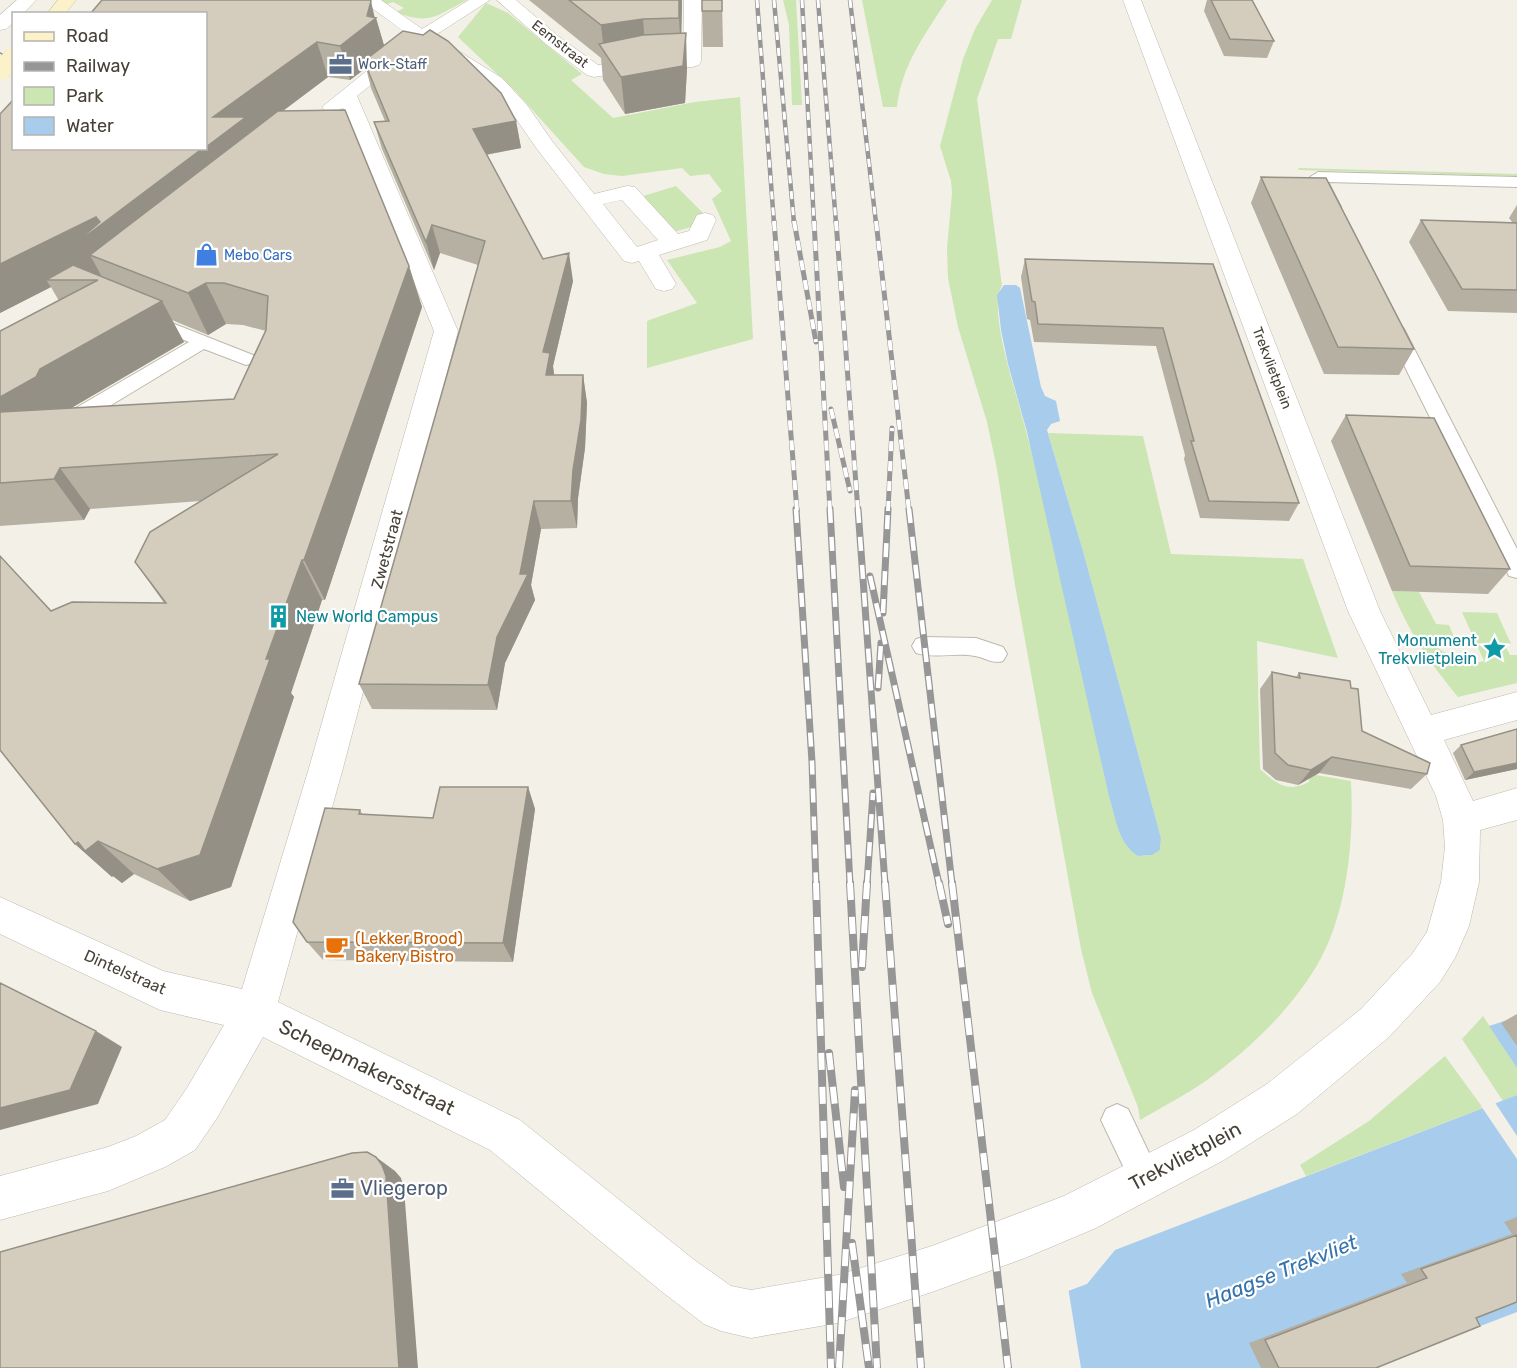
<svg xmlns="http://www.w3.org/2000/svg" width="1517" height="1368" viewBox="0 0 1517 1368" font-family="Rubik,sans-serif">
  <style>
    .green { fill: #cbe5b3 }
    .water { fill: #a8ccec }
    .pier { fill: #f3f0e8 }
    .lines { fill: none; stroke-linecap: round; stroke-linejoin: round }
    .service-casing { stroke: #beb8ab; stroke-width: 2 }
    .minor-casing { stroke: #beb8ab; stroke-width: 1 }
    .tertiary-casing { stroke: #beb8ab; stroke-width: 1 }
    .secondary-casing { stroke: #d0c59a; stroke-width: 1 }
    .service { fill: #fff; fill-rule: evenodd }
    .minor { fill: #fff; fill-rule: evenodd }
    .tertiary { fill: #fff; fill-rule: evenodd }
    .secondary { fill: #fbf2c9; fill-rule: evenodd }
    .tram { stroke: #969696; stroke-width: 1.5 }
    .rail-far3-casing { stroke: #969696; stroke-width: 4.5 }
    .rail-far2-casing { stroke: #969696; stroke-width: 5 }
    .rail-far1-casing { stroke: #969696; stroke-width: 7 }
    .rail-casing { stroke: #969696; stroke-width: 8 }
    .rail-far3 { stroke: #fff; stroke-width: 3; stroke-dasharray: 8; stroke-linecap: butt }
    .rail-far2 { stroke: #fff; stroke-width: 4; stroke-dasharray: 10; stroke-linecap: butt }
    .rail-far1 { stroke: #fff; stroke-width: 4.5; stroke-dasharray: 14; stroke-linecap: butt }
    .rail { stroke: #fff; stroke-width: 6; stroke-dasharray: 17; stroke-linecap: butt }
    .secondary-bridge-casing { stroke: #d0c59a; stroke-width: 20; stroke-linecap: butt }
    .secondary-bridge { stroke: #fbf2c9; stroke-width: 20 }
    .wall { fill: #b6b0a3; fill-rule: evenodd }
    .shaded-wall { fill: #949085 }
    .building { fill: #d4cdbe; stroke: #949085; stroke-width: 1.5 }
    .labels { text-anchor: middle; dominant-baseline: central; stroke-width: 4.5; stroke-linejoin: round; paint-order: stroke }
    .far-street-label { font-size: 14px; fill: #464137; stroke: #fff }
    .far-service-label { font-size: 14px; fill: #4e5e75; stroke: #fff; text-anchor: start }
    .far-shop-label { font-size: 14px; fill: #366cbe; stroke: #fff; text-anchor: start }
    .street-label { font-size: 16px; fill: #464137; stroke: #fff }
    .culture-label { font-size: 16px; fill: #0d838f; stroke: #fff; text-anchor: start }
    .food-label { font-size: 16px; fill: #c56008; stroke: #fff; text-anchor: start }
    .near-street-label { font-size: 20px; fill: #464137; stroke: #fff }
    .near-service-label { font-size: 20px; fill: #4e5e75; stroke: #fff; text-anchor: start }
    .near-water-label { font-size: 21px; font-style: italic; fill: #3673ac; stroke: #fff }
  </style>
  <rect width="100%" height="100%" fill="#f3f0e8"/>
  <path class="green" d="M376 0H467C437 15 430 26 396 12L404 8 393 2 384 5Z
    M783 0H796L802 105H792L789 25Z
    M862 0H947C926 33 901 66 897 107H883Z
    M992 0H1022L1011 39H998L977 99 1002 286C990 303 1007 363 1013 384 1052 519 1078 659 1109 797 1117 820 1124 874 1160 850L1161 838 1083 551 1048 433 1143 436 1171 554 1303 559 1338 658 1257 641 1260 769C1276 784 1288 793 1309 782L1310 774 1351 781C1354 836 1348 908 1321 958 1295 1006 1251 1048 1207 1080 1186 1095 1162 1107 1140 1120L1138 1107 1092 993 1081 949 1015 585 997 469 987 422 958 327 948 278 947 248 952 193 951 181 940 146 963 59 975 29Z
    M486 3 508 13 582 74 571 80 613 118 695 102 740 97 753 339 647 368V321L697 303 667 260 720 247 731 241 712 199 722 191 709 174 690 176 682 168 622 176 604 174 584 167 516 92 458 37Z
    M1298 168 1517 174V176L1299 170Z
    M676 186 711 221 674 232 640 197Z
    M1392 591 1419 592 1436 624 1449 625 1454 637 1439 636 1435 641C1439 654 1447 652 1458 655 1464 657 1470 662 1476 663L1484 661 1462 612 1497 613 1511 644H1504L1510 655H1517V683L1458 697C1428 660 1411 636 1392 591Z
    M1483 1016 1517 1068V1095L1503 1101 1462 1039Z
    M1445 1056 1483 1108 1306 1176 1300 1165 1369 1121Z"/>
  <path class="water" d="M1004 285H1016L1020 288 1041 387 1045 396 1056 401 1060 421 1051 424 1047 430 1083 551 1161 838 1160 850 1152 855 1138 856C1118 844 1116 818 1109 797L1027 432 1008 364 1001 330 997 295Z
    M1517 1017V1068L1489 1026Z
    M1517 1095V1312L1371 1368H860L1087 1284 1115 1250Z"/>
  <path class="pier" d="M1494 1101 1517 1136V1159L1481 1106Z
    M1068 1287 1081 1368H857L859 1365Z"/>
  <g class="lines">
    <defs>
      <path id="service" d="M1318 172 1517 177V187L1328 182 1341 207 1333 212 1325 207 1310 177Z
        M149 314 253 355 255 359 253 363 246 365 204 349 83 422 76 423 69 422 66 417 69 412 189 342 143 323 140 319 143 315Z
        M1395 324 1401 325 1404 329 1517 549V578L1509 576 1506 570 1386 329 1389 325Z
        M924 637 976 638 1003 647 1007 654 1003 661C992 664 986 658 975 656 956 652 935 659 916 653L912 646 916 639Z
        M1117 1104 1128 1109 1161 1178 1156 1189 1145 1194 1134 1189 1101 1120 1106 1109Z"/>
      <path id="minor" d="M361 0H381L422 29 469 0H490L434 36 502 78 527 105 552 141 594 194 627 186 635 187 678 234 689 231 697 215 705 213 713 215 716 220 707 240 659 255 676 284 672 289 664 291 656 289 639 261 632 263 624 261 537 149 512 113 488 86 422 44 357 96 458 331 343 768 278 1002 520 1120 693 1259 731 1286 751 1290 838 1275 932 1246 1064 1196 1194 1130 1267 1084 1361 1009 1412 954 1427 932 1441 882 1445 847 1443 820 1436 796 1348 611 1123 0H1141L1380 611 1431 715 1517 692V720L1444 740 1473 801 1517 788V820L1480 830 1479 882 1469 926 1455 958 1440 982 1389 1037 1297 1114 1224 1160 1096 1228 1025 1258 932 1292 838 1323 751 1338 721 1331 704 1324 661 1291 490 1150 263 1037 217 1118 195 1150 165 1167 108 1191 0 1220V1176L108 1147 136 1136 165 1120 187 1088 224 1025 160 1010 0 934V897L163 971 242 989 309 768 434 331 343 108 332 113 325 111 322 107 410 36ZM622 200 658 240 637 247 603 204Z
        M497 0H516L558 36 598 65 646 57 683 56 684 0H702L701 61 699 65 692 67 646 69 594 77 587 75 546 44Z"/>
      <path id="tertiary" d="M17 0H36L23 14H14V22L6 29 0 30V15Z"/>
      <path id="secondary" d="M58 0H76L65 14H47Z"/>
    </defs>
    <use href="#service" class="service-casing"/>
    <use href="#minor" class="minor-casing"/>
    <use href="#tertiary" class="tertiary-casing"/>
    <use href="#secondary" class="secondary-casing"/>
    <use href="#service" class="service"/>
    <use href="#minor" class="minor"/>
    <use href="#tertiary" class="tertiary"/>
    <use href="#secondary" class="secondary"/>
    <path class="tram" d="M0 53 14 60"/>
    <defs>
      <path id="rail-far3" d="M757 0 774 223
        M774 0 794 223
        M802 0 814 223
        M818 0 836 223
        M850 0 876 223"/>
      <path id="rail-far2" d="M774 221 797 511
        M794 221 816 342
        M814 221 830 511
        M836 221 858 511
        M876 221 909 511
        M831 409 850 491
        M888 511 892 428"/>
      <path id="rail-far1" d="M796 509 812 762 816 884
        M830 509 850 884
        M858 509 885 884
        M909 509 952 884
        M870 576 939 884
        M883 613 888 509
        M878 688 881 643
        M867 884 873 793"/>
      <path id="rail" d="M816 883 831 1368
        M850 883 877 1368
        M885 883 921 1368
        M939 883 948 924
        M952 883 1008 1368
        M862 967 867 883
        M829 1053 844 1187
        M852 1243 869 1368
        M839 1368 855 1090"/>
    </defs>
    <use href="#rail-far3" class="rail-far3-casing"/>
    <use href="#rail-far2" class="rail-far2-casing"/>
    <use href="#rail-far1" class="rail-far1-casing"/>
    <use href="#rail" class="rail-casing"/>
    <use href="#rail-far3" class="rail-far3"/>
    <use href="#rail-far2" class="rail-far2"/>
    <use href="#rail-far1" class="rail-far1"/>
    <use href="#rail" class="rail"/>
    <defs>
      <path id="secondary-bridge" d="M0 71 14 57"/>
    </defs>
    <use href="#secondary-bridge" class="secondary-bridge-casing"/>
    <use href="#secondary-bridge" class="secondary-bridge"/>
  </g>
  <path class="wall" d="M529 0H682L681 33 687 69 685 103 625 114 603 80 601 58Z
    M722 0 723 47H703L702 11Z
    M1207 0H1252L1274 41 1267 58 1224 56 1204 11Z
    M206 14 376 18 384 46 516 121 521 148 486 155 543 259 573 281 553 366 554 375H583L587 403 585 448 578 498 577 528 541 529 531 585 535 600 505 663 497 710 372 709 359 684 478 265 440 253 434 270 382 149 374 122 385 121 371 88 366 68 350 80 328 77 283 111 409 266 422 307 325 600H322L291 693 294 697 231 887 190 901 134 874 122 883 113 876 112 877 75 844 51 611 164 603 135 562 201 501 90 509 84 520 0 526V331L59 301 51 287 0 313V114ZM172 320 208 335 226 324 243 325 266 331 234 399 71 408 184 342Z
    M1261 177 1414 349 1399 375 1324 374 1251 203Z
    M1517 205V313L1448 311 1409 242 1421 220 1512 222 1509 218Z
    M1025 259 1213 264 1299 503 1289 521 1200 518 1184 459 1185 455 1156 346 1034 342 1030 320 1027 319 1021 277Z
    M1346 415 1510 569 1488 594 1392 591 1331 441Z
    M1272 672 1296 677 1299 673 1351 688 1362 731 1427 774 1411 789 1319 773 1298 785 1276 780 1263 769 1260 689Z
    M1517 729V769L1465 780 1453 753 1461 745Z
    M528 787 535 809 513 962 323 960 307 942 360 810 363 815 433 818Z
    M1517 1014V1046L1501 1023Z
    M1517 1217V1302L1476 1318 1376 1368H1261L1249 1343 1407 1283 1401 1274 1512 1234 1504 1222Z"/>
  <path class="shaded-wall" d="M679 0H682L681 54 679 18Z
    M371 1 375 19 376 18 386 52 364 61 366 68 350 80 340 46 367 16Z
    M643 19 646 55 604 52 601 25Z
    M686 33 687 69 685 103 625 114 621 77Z
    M317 42 328 77 252 134 90 255 102 277 46 280 51 287 0 313V264L96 217 101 225 203 148H206L213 117Z
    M516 121 521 148 478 156 473 129Z
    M432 225 440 253 434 270 426 242Z
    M569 253 573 281 553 366 555 381 546 375 543 352Z
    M409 266 422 307 325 600 304 560Z
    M206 283 226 324 208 335 188 293Z
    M162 301 184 342 68 410 0 455V397L40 369Z
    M583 375 587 403 585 448 578 498 577 528 571 501 573 470Z
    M60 468 90 509 84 520 54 479Z
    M534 501 541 529 531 585 535 600 505 663 497 710 488 685 497 637 520 574Z
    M302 560 322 600 291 693 294 697 231 887 190 901 157 869 266 659Z
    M1332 757 1319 773 1298 785 1311 770Z
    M1517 763V769L1465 780 1474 772Z
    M528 787 535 809 513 962 503 943Z
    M98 841 134 874 122 883 113 876 112 877 75 844 78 842Z
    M96 1031 122 1047 98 1104 0 1130V1108Z
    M376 1157 395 1171 401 1178 404 1189 418 1368H399Z"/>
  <path class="building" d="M102 0H370L371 1 367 16 376 18 340 46 317 42 213 117H246L206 147V14H90Z
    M569 0H679V18L643 19 601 25Z
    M702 0H722V11H702Z
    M1211 0H1252L1274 41 1230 39Z
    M430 30 448 41 501 93 516 121 473 129 543 259 569 253 543 352 550 353 546 375H583L581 420 573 470 571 501H534L520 574H528L497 637 488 685 359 684 485 241 432 225 426 242 374 122 389 121 364 61 403 31 423 35Z
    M686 33 683 66 621 77 599 44 643 35Z
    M14 99V148H203L70 248 100 222 96 217 0 264V114Z
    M345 110 409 266 304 560H302L266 659H270L200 855 157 869 98 841 85 851 78 842 75 844 0 750V556L51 611 72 602 166 603 135 562 150 532 278 454 60 468 54 479 0 483V412L234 399 266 330 268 296 224 283H206L188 293 90 255 278 111Z
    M1261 177 1326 178 1414 349 1338 347Z
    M1421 220 1517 223V290L1462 289Z
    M1025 259 1213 264 1299 503 1209 501 1191 441H1194L1163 328 1038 324 1035 302 1032 301Z
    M73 265 162 301 40 369 36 377 0 397V331L98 280H46Z
    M1346 415 1434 418 1510 569 1410 566Z
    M1272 672 1300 678 1299 673 1350 681 1351 688 1358 689 1362 731 1430 763 1427 774 1332 757 1311 770 1288 765 1275 753Z
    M1517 729V763L1474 772 1461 745Z
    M440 787H528L503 943 307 942 293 922 325 808 360 810 359 814 433 818Z
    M0 983 96 1031 70 1090 0 1108Z
    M367 1152 376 1157 382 1165 386 1176 399 1368H0V1252L352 1153Z
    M1517 1235V1302L1476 1318 1480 1326 1376 1368H1279L1265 1340 1427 1278 1421 1269Z"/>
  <defs>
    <symbol id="office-bare" viewBox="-9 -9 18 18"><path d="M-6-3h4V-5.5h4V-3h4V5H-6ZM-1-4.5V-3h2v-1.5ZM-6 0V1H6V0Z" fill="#5c6f8a" stroke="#fff" stroke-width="2.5" paint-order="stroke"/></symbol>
    <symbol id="shop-bare" viewBox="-9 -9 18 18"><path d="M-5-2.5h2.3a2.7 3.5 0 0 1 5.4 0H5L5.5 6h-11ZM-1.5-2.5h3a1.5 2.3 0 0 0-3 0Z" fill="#3f7fe0" stroke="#fff" stroke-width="2.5" paint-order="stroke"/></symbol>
    <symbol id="building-bare" viewBox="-9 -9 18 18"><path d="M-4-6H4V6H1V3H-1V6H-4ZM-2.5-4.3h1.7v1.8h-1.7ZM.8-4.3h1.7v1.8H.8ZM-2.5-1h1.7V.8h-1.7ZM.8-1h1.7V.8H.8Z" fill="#0f9aa8" stroke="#fff" stroke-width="2.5" paint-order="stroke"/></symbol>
    <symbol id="sight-bare" viewBox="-9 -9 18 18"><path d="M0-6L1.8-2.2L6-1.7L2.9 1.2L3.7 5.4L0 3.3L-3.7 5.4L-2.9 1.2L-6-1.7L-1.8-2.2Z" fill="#0f9aa8" stroke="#fff" stroke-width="2.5" paint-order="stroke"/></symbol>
    <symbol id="cafe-bare" viewBox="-9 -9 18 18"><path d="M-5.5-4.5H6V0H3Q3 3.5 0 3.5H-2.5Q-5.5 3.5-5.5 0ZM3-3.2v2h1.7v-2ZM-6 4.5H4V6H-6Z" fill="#e8710a" stroke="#fff" stroke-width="2.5" paint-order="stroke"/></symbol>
  </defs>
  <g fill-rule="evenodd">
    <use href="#office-bare" x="324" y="48" width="33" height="33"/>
    <use href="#shop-bare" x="190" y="238" width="33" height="33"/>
    <use href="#building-bare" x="262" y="600" width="33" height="33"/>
    <use href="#sight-bare" x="1478" y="632" width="33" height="33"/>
    <use href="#cafe-bare" x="320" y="930" width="33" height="33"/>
    <use href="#office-bare" x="326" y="1172" width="33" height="33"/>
  </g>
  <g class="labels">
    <g class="far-street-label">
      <text transform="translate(560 44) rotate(38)">Eemstraat</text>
      <text transform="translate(1272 368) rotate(69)">Trekvlietplein</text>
    </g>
    <g class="far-service-label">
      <text x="358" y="64">Work-Staff</text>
    </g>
    <g class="far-shop-label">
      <text x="224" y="255">Mebo Cars</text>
    </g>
    <g class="street-label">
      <text transform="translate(387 549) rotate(-75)">Zwetstraat</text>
      <text transform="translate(125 972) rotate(24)">Dintelstraat</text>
    </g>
    <g class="culture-label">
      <text x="296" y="616">New World Campus</text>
      <text x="1477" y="640" text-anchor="end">Monument<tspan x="1477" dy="18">Trekvlietplein</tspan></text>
    </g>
    <g class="food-label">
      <text x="355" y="938">(Lekker Brood)<tspan x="355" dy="18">Bakery Bistro</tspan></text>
    </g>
    <g class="near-street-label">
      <text transform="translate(367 1067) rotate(26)">Scheepmakersstraat</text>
      <text transform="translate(1185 1156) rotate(-28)">Trekvlietplein</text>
    </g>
    <g class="near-service-label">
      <text x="360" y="1188">Vliegerop</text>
    </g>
    <g class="near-water-label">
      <text transform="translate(1281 1271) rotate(-22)">Haagse Trekvliet</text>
    </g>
  </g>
  <rect x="12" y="12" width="195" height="138" fill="#ffffff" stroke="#b5b3af" stroke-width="1.5"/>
  <rect x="24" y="32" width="30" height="9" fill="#fbf2c9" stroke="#b5b3af" stroke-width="1.5"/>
  <text x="66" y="42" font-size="18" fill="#464137">Road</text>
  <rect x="24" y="62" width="30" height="9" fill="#969696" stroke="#b5b3af" stroke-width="1.5"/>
  <text x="66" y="72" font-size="18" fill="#464137">Railway</text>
  <rect x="24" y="87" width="30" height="18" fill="#cbe5b3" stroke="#b5b3af" stroke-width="1.5"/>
  <text x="66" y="102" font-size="18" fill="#464137">Park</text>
  <rect x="24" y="117" width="30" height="18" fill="#a8ccec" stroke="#b5b3af" stroke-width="1.5"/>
  <text x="66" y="132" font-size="18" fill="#464137">Water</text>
</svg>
